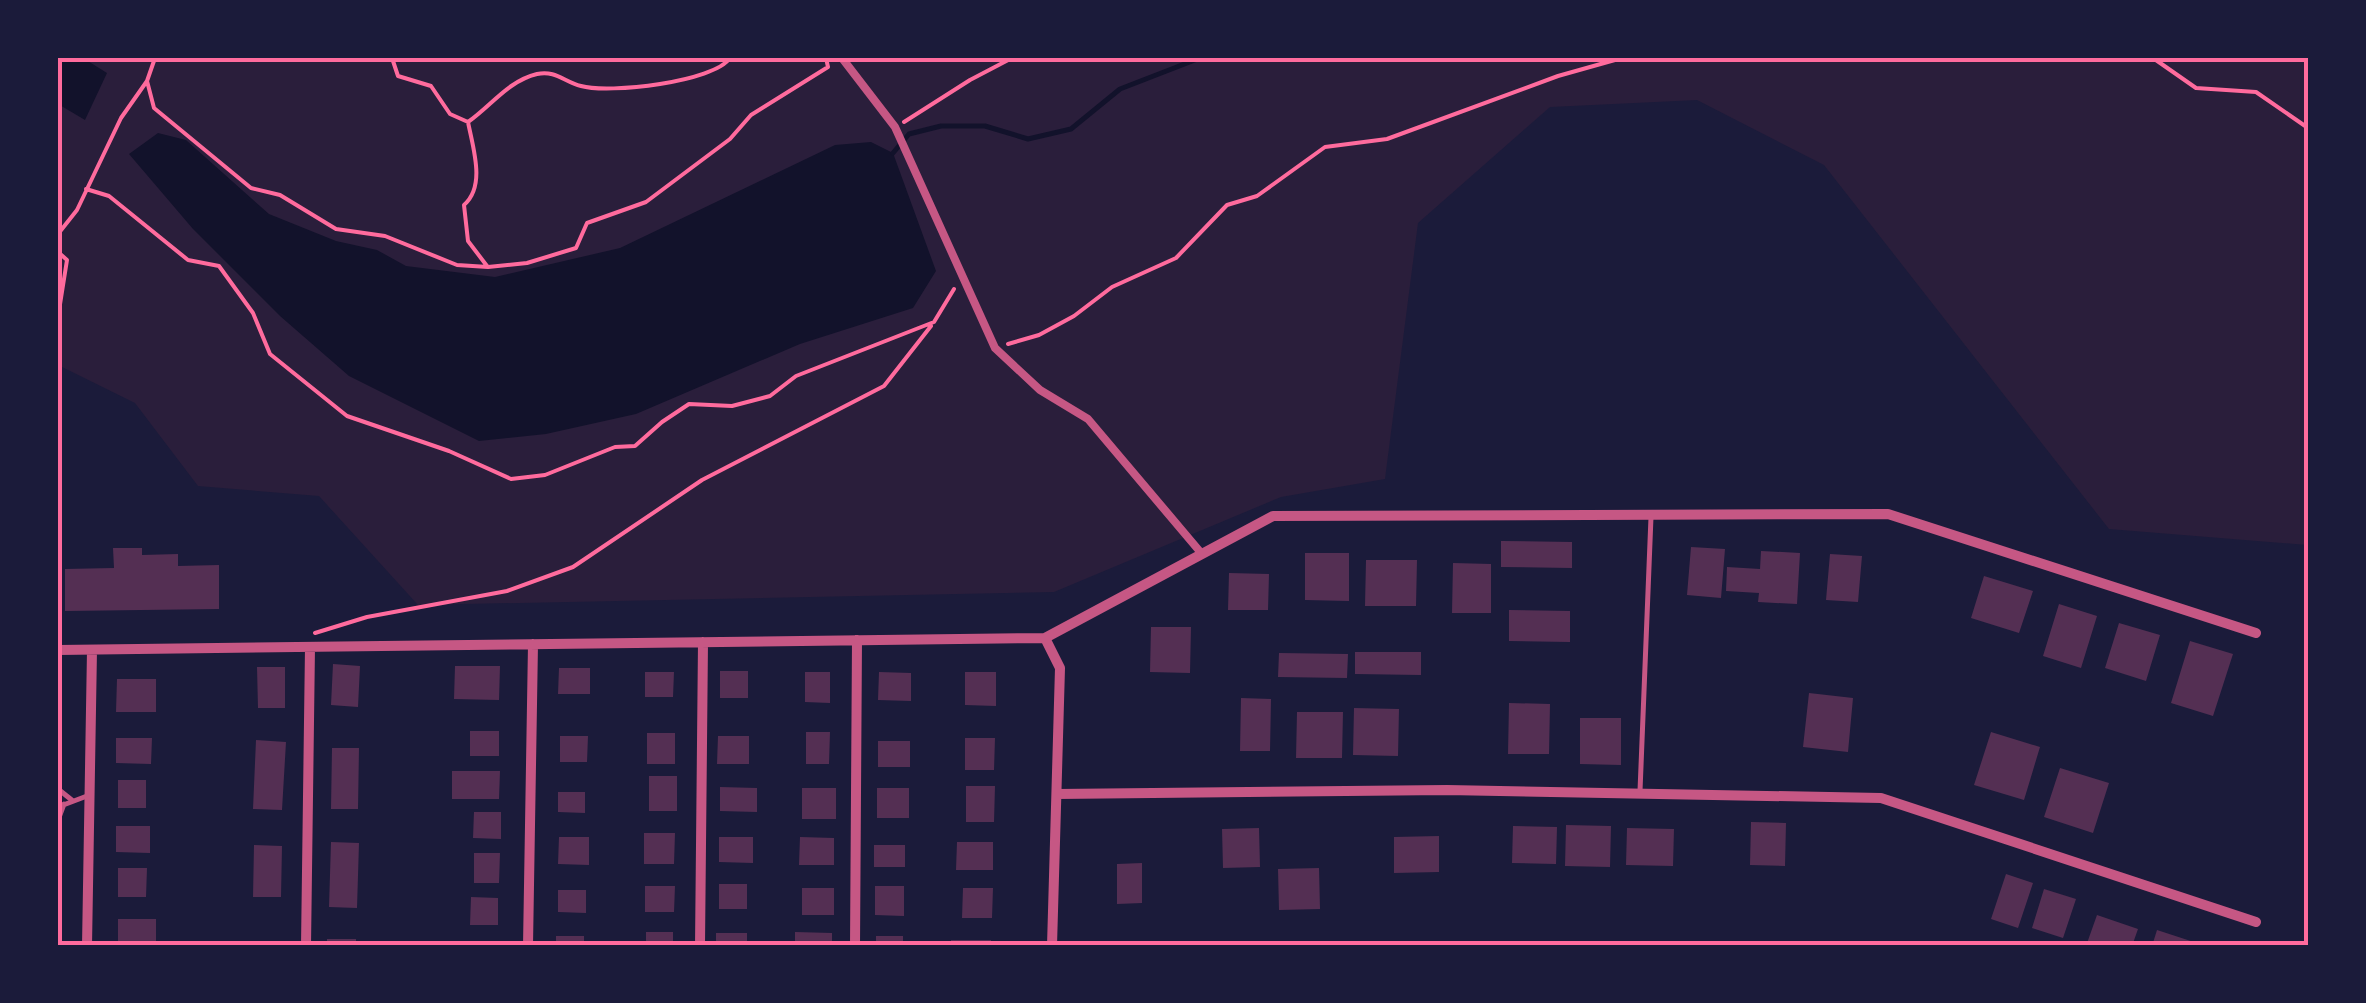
<svg xmlns="http://www.w3.org/2000/svg" width="2366" height="1003" viewBox="0 0 2366 1003" font-family="Rubik,sans-serif">
  <style>
    .green { fill: #2a1e3b }
    .water { fill: #12122b }
    .lines { fill: none; stroke-linecap: round; stroke-linejoin: round }
    .stream { stroke: #12122b; stroke-width: 5 }
    .building { fill: #542f53 }
    .path { stroke: #ff6b9d; stroke-width: 4 }
    .service { stroke: #c65784; stroke-width: 5 }
    .pedestrian { stroke: #c65784; stroke-width: 8 }
    .minor { stroke: #c65784; stroke-width: 10 }
    .neatline { fill: none; stroke: #ff6b9d; stroke-width: 4 }
  </style>
  <rect width="100%" height="100%" fill="#1b1b3a"/>
  <path class="green" d="M58 58H2308V545L2109 529 1824 165 1697 100 1550 107 1418 223 1385 479 1281 497 1054 592 418 605 319 496 198 486 135 403 58 365Z"/>
  <path class="water" d="M58 58H83L107 73 85 120 58 104Z
    M158 133 186 140 269 214 336 241 377 250 406 266 495 277 620 248 835 145 871 142 893 153 936 271 913 308 800 344 636 414 546 434 479 441 349 376 280 316 193 229 129 154Z"/>
  <g class="lines">
    <path class="stream" d="M893 153 909 134 941 126H985L1028 139 1071 129 1120 89 1200 58"/>
  </g>
  <path class="building" d="M1501 541 1572 542V568L1501 567Z
    M1691 547 1725 549 1721 598 1687 595Z
    M113 548H142V555L178 554V566L219 565V609L65 611V569L114 568Z
    M1761 551 1800 553 1797 604 1758 602 1759 593 1726 591 1727 567 1760 569Z
    M1305 553H1349V601L1305 600Z
    M1830 554 1862 556 1858 602 1826 600Z
    M1366 560H1417L1416 606H1365Z
    M1453 563 1491 564V613H1452Z
    M1229 573 1269 574 1268 610H1228Z
    M1984 576 2033 591 2019 633 1971 618Z
    M2059 604 2097 616 2081 668 2043 656Z
    M1509 610 1570 611V642L1509 641Z
    M2119 623 2160 635 2146 681 2105 668Z
    M1151 627H1191L1190 673 1150 672Z
    M2190 641 2233 654 2213 716 2171 703Z
    M1355 652H1421V675L1355 674Z
    M1279 653 1348 654 1347 678 1278 677Z
    M333 664 360 666 358 707 331 705Z
    M455 666H500L499 700 454 699Z
    M257 667H285V708H258Z
    M559 668H590V694H558Z
    M720 671H748V698H720Z
    M645 672H674L673 697H645Z
    M805 672H830V703L805 702Z
    M879 672 911 673V701L878 700Z
    M965 672H996V706L965 705Z
    M117 679H156V712H116Z
    M1809 693 1853 698 1848 752 1803 747Z
    M1241 698 1271 699 1270 751H1240Z
    M1509 703 1550 704 1549 754H1508Z
    M1354 708 1399 709 1398 756 1353 755Z
    M1297 712H1343L1342 758H1296Z
    M1580 718H1621V765L1580 764Z
    M470 731H499V756H470Z
    M806 732H830L829 764H806Z
    M1991 732 2040 747 2024 800 1974 785Z
    M647 733H675V764H647Z
    M560 736H588L587 762H560Z
    M718 736H749V764H717Z
    M116 738H152L151 764 116 763Z
    M965 738H995L994 770H965Z
    M256 740 286 742 282 810 253 809Z
    M878 741H910V767H878Z
    M332 748H359L358 809H331Z
    M2060 768 2109 783 2093 833 2044 817Z
    M452 771H500L499 799H452Z
    M649 776H677V811H649Z
    M118 780H146V808H118Z
    M966 786H995L994 822H966Z
    M720 787 757 788V812L720 811Z
    M802 788H836V819H802Z
    M877 788H909V818H877Z
    M558 792H585V813L558 812Z
    M474 812H501V839L473 838Z
    M1751 822 1786 823 1785 866 1750 865Z
    M1566 825 1611 826 1610 867 1565 866Z
    M116 826H150V853L116 852Z
    M1513 826 1557 827 1556 864 1512 863Z
    M1259 828 1260 867 1223 868 1222 829Z
    M1627 828 1674 829 1673 866 1626 865Z
    M644 833H675L674 864H644Z
    M1439 836V872L1394 873V837Z
    M559 837H589V865L558 864Z
    M719 837H753V863L719 862Z
    M800 837 834 838V865H799Z
    M331 842 359 843 357 908 329 907Z
    M957 842H993V870H956Z
    M254 845 282 846 281 897H253Z
    M874 845H905V867H874Z
    M474 853H500L499 883H474Z
    M1142 863V903L1117 904V864Z
    M118 868H147L146 897H118Z
    M1319 868 1320 909 1279 910 1278 869Z
    M2006 874 2033 883 2018 928 1991 919Z
    M719 884H747V909H719Z
    M645 886H675L674 912H645Z
    M875 886H904V916L875 915Z
    M802 888H834V915H802Z
    M963 888H993L992 918H962Z
    M2044 889 2076 899 2063 938 2032 928Z
    M558 890H586V913L558 912Z
    M471 897 498 898V925H470Z
    M2097 915 2138 929 2132 946H2086Z
    M118 919H156V946L118 945Z
    M2157 930 2203 945V946H2152Z
    M646 932H673V946H646Z
    M795 932 832 933V946H795Z
    M716 933H747V946H716Z
    M556 936H584V946H556Z
    M876 936H903V946H876Z
    M327 939H356V946H327Z
    M951 940H991V946H951Z"/>
  <g class="lines">
    <path class="path" d="M155 58 147 81 154 108 251 188 280 195 336 229 385 236 457 265 488 267 527 263 576 248 587 223 646 202 730 139 751 115 828 67 826 58
      M392 58 398 76 431 86 450 114 468 122C491 106 508 81 537 74 556 70 564 82 581 86 609 94 714 82 730 58
      M2153 58 2196 88 2256 92 2308 128
      M468 122C473 148 486 186 464 205L468 241 487 266
      M904 122 970 80 1012 58
      M86 189 109 196 188 260 219 266 253 313 270 354 347 416 449 451 511 479 545 475 615 447 635 446 662 422 689 404 732 406 770 396 796 376 934 322 954 289
      M58 234 77 210 121 118 147 81
      M58 252 67 260 58 317
      M1008 344 1039 335 1074 316 1112 287 1176 258 1227 205 1257 196 1325 147 1387 139 1558 76 1622 58
      M315 633 367 617 507 591 573 567 702 480 884 386 931 326"/>
    <path class="service" d="M58 789 73 801
      M1640 791 1651 517
      M58 807 87 796
      M58 820 64 804"/>
    <path class="pedestrian" d="M842 58 895 127 995 348 1040 390 1088 419 1202 554"/>
    <path class="minor" d="M1045 638 1060 668 1052 946
      M58 650 1045 638 1273 516 1888 514 2256 633
      M1057 794 1447 790 1881 798 2256 922
      M87 946 92 650
      M306 946 310 647
      M528 946 533 644
      M700 946 703 642
      M855 946 857 640"/>
  </g>
  <rect width="2366" height="1003" fill="none" stroke="#1b1b3a" stroke-width="120"/>
  <rect x="60" y="60" width="2246" height="883" class="neatline"/>
</svg>
